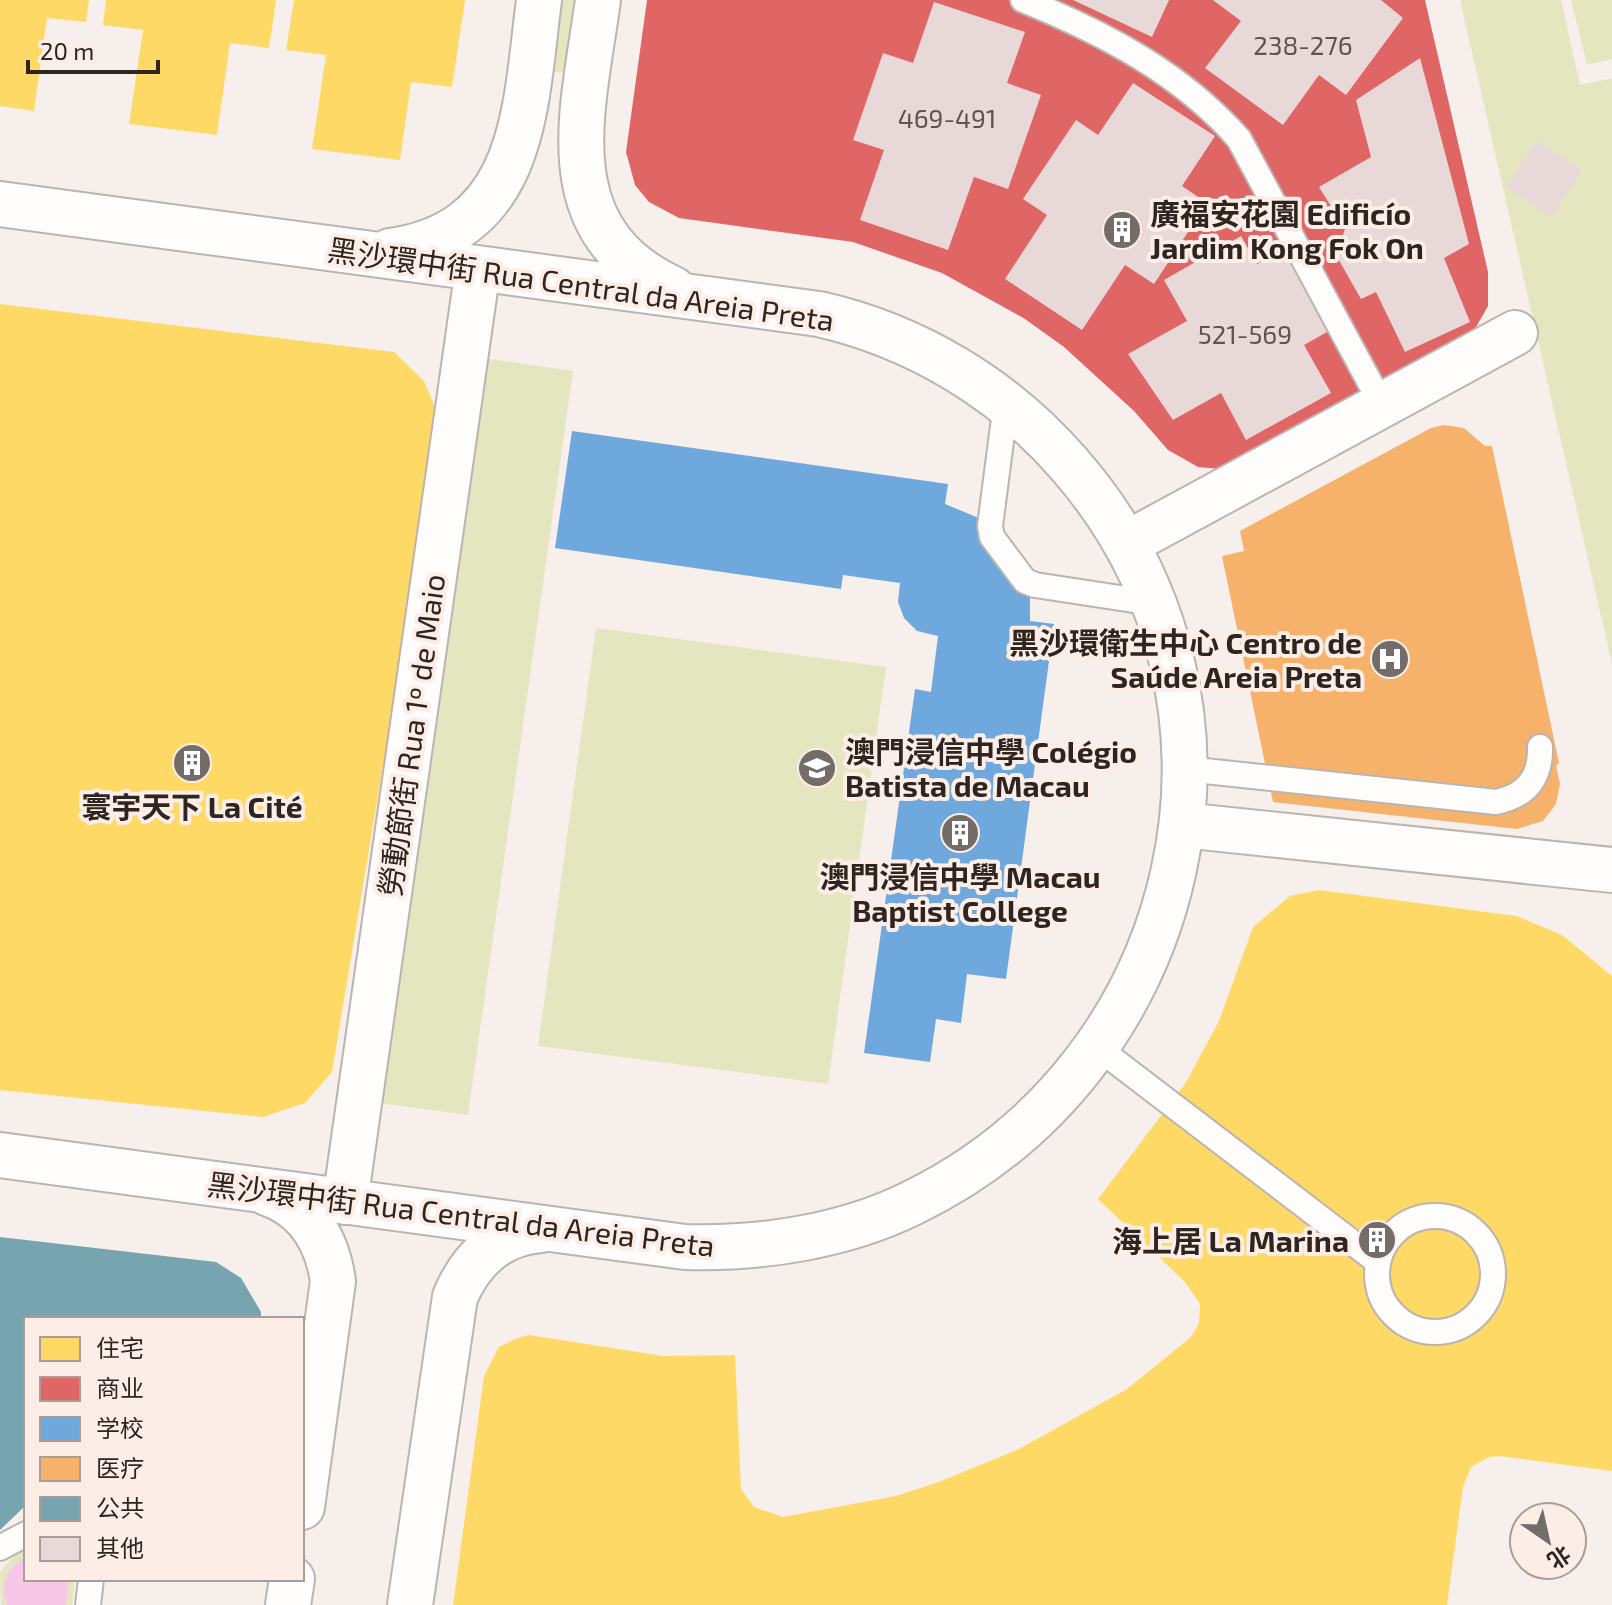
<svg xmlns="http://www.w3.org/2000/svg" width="1612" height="1605" viewBox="0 0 1612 1605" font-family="'Exo 2','Noto Sans SC',sans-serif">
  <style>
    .green { fill: #e4e6bf }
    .water { fill: #f8c7e8 }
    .homes { fill: #ffd966 }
    .shops { fill: #e06666 }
    .schools { fill: #6fa8dc }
    .health { fill: #f6b26b }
    .public { fill: #76a5af }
    .building { fill: #e8d8d8 }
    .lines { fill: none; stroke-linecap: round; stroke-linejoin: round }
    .lane-casing { stroke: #bbb4b1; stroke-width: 28 }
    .street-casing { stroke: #bbb4b1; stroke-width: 48 }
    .lane { stroke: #fefdfc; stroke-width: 24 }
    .street { stroke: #fefdfc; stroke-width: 44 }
    .labels { text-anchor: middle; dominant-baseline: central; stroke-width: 8; stroke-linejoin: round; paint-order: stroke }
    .number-label { font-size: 26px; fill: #5e5350 }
    .poi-label { font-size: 30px; font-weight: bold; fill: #2e2521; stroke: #fcede7; text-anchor: start }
    .street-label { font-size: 30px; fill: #2e2521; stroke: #fcede7 }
  </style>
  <rect width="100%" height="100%" fill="#f7efec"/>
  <path class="green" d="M556 0H574L565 73 547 71Z
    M1460 0H1561L1580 85 1612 78V664Z
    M1571 0H1612V59L1587 65Z
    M476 357 573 371 468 1115 371 1102Z
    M596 628 886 667 828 1084 538 1046Z
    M26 1550V1579H75L72 1605H1L0 1572 15 1555Z"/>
  <path class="water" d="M26 1557V1579H69L66 1605H7C0 1584 6 1567 26 1557Z"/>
  <path class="homes" d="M0 0H89L86 22 47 18 34 111 0 106Z
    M106 0H276L269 48 230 43 217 135 129 124 143 30 103 25Z
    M294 0H465L452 87 411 82 400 160 312 149 326 55 286 50Z
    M0 304 394 352 424 381 438 414 435 453 332 1072 305 1103 263 1117 0 1090Z
    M1319 890 1516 916 1562 935 1612 976V1471L1500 1456 1489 1457 1471 1467 1463 1487 1447 1605H453L484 1376 499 1347 515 1339 529 1335 663 1356 735 1355 741 1489 754 1507 783 1517 896 1496 939 1482 1019 1449 1127 1389 1191 1337 1199 1323 1200 1304 1185 1282 1098 1199 1185 1084 1219 1021 1253 927 1290 896Z
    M0 1257 58 1268 46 1319H26V1403L18 1402 11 1419 0 1418Z
    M125 1273 194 1319H103Z"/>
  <path class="shops" d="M647 0H1425L1488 272V306L1471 336 1220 469 1198 467 1168 450 1134 411 1064 347 1025 319 942 273 853 242 679 218 649 202 635 185 626 152Z"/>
  <path class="schools" d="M572 431 948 484 945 504 986 521 1030 594V621L1054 624 1006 979 967 974 961 1023 936 1019 930 1062 864 1053 915 689 931 692 938 636 917 631 904 618 898 602 900 583 843 575 841 589 555 548Z"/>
  <path class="health" d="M1444 425 1464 428 1485 446H1492L1559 763 1556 766 1560 784 1556 804 1543 821 1517 829 1273 802 1222 556 1244 551 1240 531 1431 428Z"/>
  <path class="public" d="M0 1237 216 1262 241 1278 261 1312V1319H26V1505L0 1530Z"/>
  <path class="building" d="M1073 0H1169L1152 37Z
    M1213 0H1381L1403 18 1346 95 1319 75 1283 125 1205 68 1241 21Z
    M934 2 1025 32 1007 83 1041 95 1008 189 974 177 948 250 860 220 884 150 853 140 883 53 913 63Z
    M1420 58 1469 244 1444 258 1470 322 1405 352 1376 292 1361 299 1336 255 1345 229 1319 187 1371 157 1356 100Z
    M1133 83 1215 136 1182 186 1207 203 1154 284 1125 265 1082 330 1005 279 1047 215 1023 199 1076 120 1098 135Z
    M1537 140 1582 170 1552 217 1506 188Z
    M1241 236 1257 264 1305 237 1350 319 1304 345 1331 393 1246 440 1221 393 1173 420 1128 354 1187 321 1164 280Z"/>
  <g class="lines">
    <defs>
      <path id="lane" d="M1023 0C1104 33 1181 73 1239 139L1382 405
        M1006 403 990 526 992 537 1025 581 1035 585 1153 603
        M1186 769 1496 802C1526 796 1541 778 1540 747
        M1098 1048 1378 1262
        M1377 1274a58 58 0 1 1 116 0a58 58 0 1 1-116 0Z
        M0 1548 26 1534
        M88 1605 91 1579"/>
      <path id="street" d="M598 0C583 111 546 230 673 289
        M0 204 819 314C916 336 1004 389 1069 464 1277 701 1192 1067 912 1203 843 1237 761 1249 685 1247L0 1155
        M390 251C527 232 525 107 539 0
        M1126 544 1515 333
        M1182 825 1612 870
        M267 1193C308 1207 327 1240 333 1281L302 1507
        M345 1202 478 268
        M288 1605 292 1579
        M410 1605 455 1297C471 1259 498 1233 541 1230"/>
    </defs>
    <use href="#lane" class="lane-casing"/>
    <use href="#street" class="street-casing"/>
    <use href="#lane" class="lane"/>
    <use href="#street" class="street"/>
  </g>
  <defs>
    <symbol id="building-disc" viewBox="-11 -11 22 22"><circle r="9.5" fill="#746c68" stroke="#fcede7"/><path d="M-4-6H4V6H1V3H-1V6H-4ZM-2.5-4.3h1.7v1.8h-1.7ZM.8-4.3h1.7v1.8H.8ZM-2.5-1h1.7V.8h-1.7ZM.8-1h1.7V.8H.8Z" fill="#fff"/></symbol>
    <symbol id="hospital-disc" viewBox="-11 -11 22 22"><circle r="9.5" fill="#746c68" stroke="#fcede7"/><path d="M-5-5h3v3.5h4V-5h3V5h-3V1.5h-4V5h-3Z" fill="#fff"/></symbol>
    <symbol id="school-disc" viewBox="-11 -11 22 22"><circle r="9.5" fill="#746c68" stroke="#fcede7"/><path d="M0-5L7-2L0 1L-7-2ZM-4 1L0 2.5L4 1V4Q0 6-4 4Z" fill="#fff"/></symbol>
  </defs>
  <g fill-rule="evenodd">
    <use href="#building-disc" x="1100" y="208" width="44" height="44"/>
    <use href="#hospital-disc" x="1368" y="637" width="44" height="44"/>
    <use href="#building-disc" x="170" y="741" width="44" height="44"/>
    <use href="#school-disc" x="795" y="746" width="44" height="44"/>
    <use href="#building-disc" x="938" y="811" width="44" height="44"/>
    <use href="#building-disc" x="1355" y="1218" width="44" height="44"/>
  </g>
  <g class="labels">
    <g class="number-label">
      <text x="1303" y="44">238-276</text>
      <text x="947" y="117">469-491</text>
      <text x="1245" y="333">521-569</text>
    </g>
    <g class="poi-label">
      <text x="1150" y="213">廣福安花園 Edificío<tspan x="1150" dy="34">Jardim Kong Fok On</tspan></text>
      <text x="1362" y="642" text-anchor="end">黑沙環衛生中心 Centro de<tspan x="1362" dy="34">Saúde Areia Preta</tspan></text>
      <text x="845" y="751">澳門浸信中學 Colégio<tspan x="845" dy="34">Batista de Macau</tspan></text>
      <text x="192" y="806" text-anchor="middle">寰宇天下 La Cité</text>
      <text x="960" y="876" text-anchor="middle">澳門浸信中學 Macau<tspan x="960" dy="34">Baptist College</tspan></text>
      <text x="1349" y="1240" text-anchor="end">海上居 La Marina</text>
    </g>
    <g class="street-label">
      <text transform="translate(581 284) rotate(8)">黑沙環中街 Rua Central da Areia Preta</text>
      <text transform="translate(411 735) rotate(-82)">勞動節街 Rua 1º de Maio</text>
      <text transform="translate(461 1214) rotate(7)">黑沙環中街 Rua Central da Areia Preta</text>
    </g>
  </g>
  <rect x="24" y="1317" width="280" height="264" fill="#fcede7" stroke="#aa9d98" stroke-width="2"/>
  <rect x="40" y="1337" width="40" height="24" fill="#ffd966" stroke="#aa9d98" stroke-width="2"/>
  <text x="96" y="1357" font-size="24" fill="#2e2521">住宅</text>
  <rect x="40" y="1377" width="40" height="24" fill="#e06666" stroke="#aa9d98" stroke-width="2"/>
  <text x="96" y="1397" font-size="24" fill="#2e2521">商业</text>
  <rect x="40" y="1417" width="40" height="24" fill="#6fa8dc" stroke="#aa9d98" stroke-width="2"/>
  <text x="96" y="1437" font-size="24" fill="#2e2521">学校</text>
  <rect x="40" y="1457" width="40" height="24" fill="#f6b26b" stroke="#aa9d98" stroke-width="2"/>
  <text x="96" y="1477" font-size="24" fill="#2e2521">医疗</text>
  <rect x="40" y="1497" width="40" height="24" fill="#76a5af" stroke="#aa9d98" stroke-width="2"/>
  <text x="96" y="1517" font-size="24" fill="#2e2521">公共</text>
  <rect x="40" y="1537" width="40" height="24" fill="#e8d8d8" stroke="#aa9d98" stroke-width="2"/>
  <text x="96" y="1557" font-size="24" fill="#2e2521">其他</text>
  <g transform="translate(1548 1541) rotate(146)"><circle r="38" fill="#fcede7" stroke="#aa9d98" stroke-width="2"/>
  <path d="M0-6L14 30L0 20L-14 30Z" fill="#746c68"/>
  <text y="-12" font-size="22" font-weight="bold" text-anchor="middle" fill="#2e2521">北</text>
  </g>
  <path d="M28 60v12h130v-12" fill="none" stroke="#2e2521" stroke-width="4"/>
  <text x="40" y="60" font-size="24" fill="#2e2521" stroke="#fcede7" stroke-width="6" paint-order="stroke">20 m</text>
</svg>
